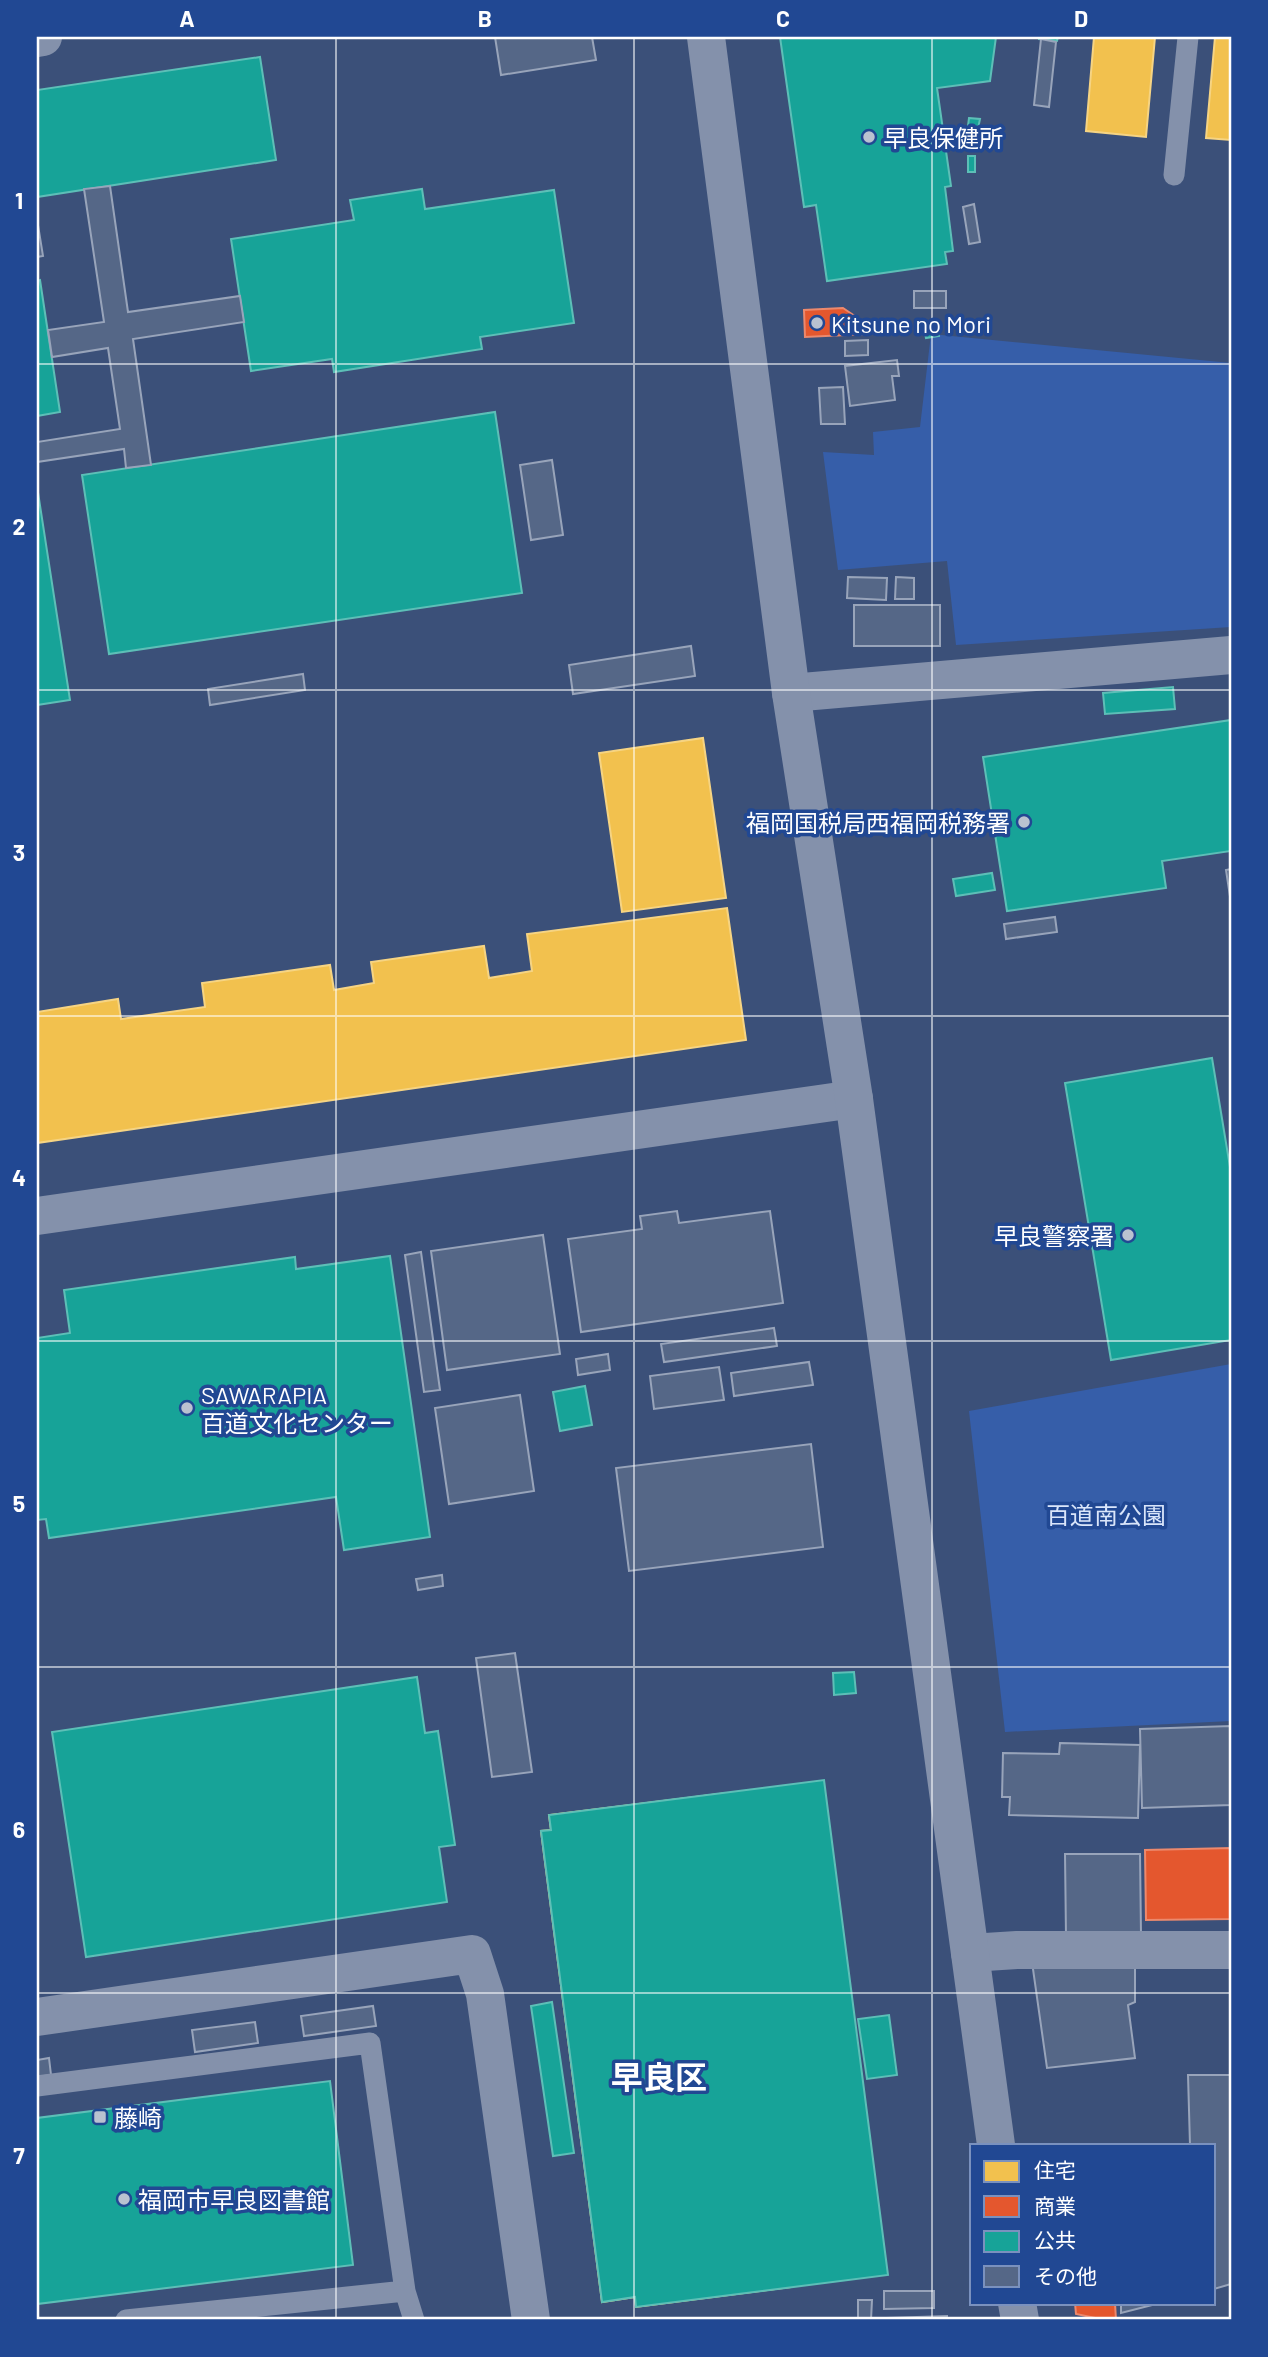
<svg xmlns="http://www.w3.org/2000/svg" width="1268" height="2357" viewBox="0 0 1268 2357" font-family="Barlow,'Noto Sans JP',sans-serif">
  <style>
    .green { fill: #365ea9 }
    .homes { fill: #f2c14e; stroke: #f6d483; stroke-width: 2 }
    .shops { fill: #e4572e; stroke: #ec896d; stroke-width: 2 }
    .public { fill: #17a398; stroke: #5dbfb7; stroke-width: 2 }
    .building { fill: #556787; stroke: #98a4ba; stroke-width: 2 }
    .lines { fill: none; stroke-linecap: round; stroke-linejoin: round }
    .service { stroke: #8491ab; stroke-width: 21 }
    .minor { stroke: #8491ab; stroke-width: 38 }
    .tertiary { stroke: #8491ab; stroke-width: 38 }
    .grid { fill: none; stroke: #fff; stroke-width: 2; stroke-opacity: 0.55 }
    .poi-dot { fill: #bac2d0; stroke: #214893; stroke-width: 2.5 }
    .labels { text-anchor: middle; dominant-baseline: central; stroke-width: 7; stroke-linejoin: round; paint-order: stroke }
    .poi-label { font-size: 24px; fill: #fff; stroke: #214893; text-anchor: start }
    .park-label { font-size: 24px; fill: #d9e5fa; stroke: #214893 }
    .district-label { font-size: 32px; font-weight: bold; fill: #fff; stroke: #214893 }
    .neatline { fill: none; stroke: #fff; stroke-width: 2.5 }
    .grid-label { font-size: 23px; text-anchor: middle; font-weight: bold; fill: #fff }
  </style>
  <rect width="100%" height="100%" fill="#3b5079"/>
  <path class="green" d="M931 334 1231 363V627L956 645 947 561 838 570 823 452 874 455 873 432 920 427Z
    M1231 1364V1721L1005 1732 969 1411Z"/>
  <path class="homes" d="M1094 37H1155L1146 137 1086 131Z
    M1215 37H1231V140L1206 138Z
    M703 738 726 898 622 912 599 753Z
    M727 908 746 1040 37 1143V1012L118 999 121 1019 205 1007 202 983 330 965 334 990 374 983 371 962 484 946 489 978 532 971 527 934Z
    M726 1793 792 2287 636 2307 635 2297 602 2302 541 1831 551 1830 549 1815Z"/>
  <path class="shops" d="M843 308 868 325V334L805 337 804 310Z
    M1231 1848V1919L1146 1920 1145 1850Z
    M1075 2303H1115L1116 2320H1105L1076 2314Z"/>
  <path class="public" d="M780 37H996L990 81 937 88 951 186 945 187 953 251 945 252 947 264 827 281 816 205 804 207Z
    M1039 37H1058L1057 41 1039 39Z
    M260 57 276 160 37 197V90Z
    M969 118 980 119 975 143 966 141Z
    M968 156H975V172H968Z
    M422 189 425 209 554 190 574 323 480 337 482 349 334 372 332 359 251 371 231 239 354 220 350 200Z
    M40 280 60 412 37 416V281Z
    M937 325 939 336 926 338 924 328Z
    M495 412 522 593 109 654 82 475Z
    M37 486 70 700 37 705Z
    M1173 687 1175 709 1105 714 1103 693Z
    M1231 720V851L1162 861 1166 888 1007 911 983 757Z
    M992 873 995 890 956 896 953 879Z
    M1212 1058 1231 1173V1340L1111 1360 1065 1083Z
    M390 1256 430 1537 344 1550 336 1497 49 1538 46 1519 37 1520V1338L70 1333 64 1290 295 1257 296 1269Z
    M585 1386 592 1425 560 1431 553 1392Z
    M854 1672 856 1693 834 1695 833 1673Z
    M417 1677 425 1733 438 1731 455 1845 439 1847 447 1902 86 1957 52 1732Z
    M824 1780 888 2275 636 2307 635 2297 602 2302 541 1831 551 1830 549 1815Z
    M552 2002 574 2153 553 2156 531 2006Z
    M889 2015 897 2075 867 2079 858 2019Z
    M330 2081 353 2265 37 2304V2118Z"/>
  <path class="building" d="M495 37H592L596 60 501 75Z
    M1041 39 1056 42 1049 107 1034 105Z
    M110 186 128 312 240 296 244 322 133 339 151 465 126 468 124 449 37 462V442L120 429 108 348 52 357 48 330 104 322 84 189Z
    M974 204 980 242 969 244 963 207Z
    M37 219 43 256 37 257Z
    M914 291H946V308H914Z
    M868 340V355L845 356V341Z
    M897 360 899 376H892L895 400 850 406 845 366Z
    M843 387 845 424H821L819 388Z
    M552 460 563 535 531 540 520 465Z
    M848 577 887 578 886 600 847 598Z
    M896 577 914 578V599H895Z
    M854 605H940V646H854Z
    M691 646 695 676 573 694 569 665Z
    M303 674 305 690 210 705 208 689Z
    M1231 869V903L1226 870Z
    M1055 917 1057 932 1006 939 1004 924Z
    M677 1211 679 1223 770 1211 783 1303 581 1332 568 1239 642 1229 640 1216Z
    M543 1235 560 1354 447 1370 431 1251Z
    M421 1252 440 1390 424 1392 405 1255Z
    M774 1328 777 1346 664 1362 661 1344Z
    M608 1354 610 1370 578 1375 576 1359Z
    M809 1362 813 1385 734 1396 731 1373Z
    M719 1367 724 1400 654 1409 650 1376Z
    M520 1395 534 1491 449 1504 435 1408Z
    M811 1444 823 1547 629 1571 616 1468Z
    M442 1575 443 1586 418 1590 416 1579Z
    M515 1653 532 1772 492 1777 476 1658Z
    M1231 1726V1805L1142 1808 1140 1729Z
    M1060 1743 1140 1745 1138 1818 1009 1815 1010 1797H1002L1003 1753 1059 1754Z
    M1065 1854H1140L1141 1935 1066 1936Z
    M1032 1962 1135 1963V2002L1128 2005 1135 2058 1047 2068Z
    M373 2006 376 2026 304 2036 301 2016Z
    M255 2022 258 2043 195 2052 192 2030Z
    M49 2058 51 2075 37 2077V2060Z
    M1188 2075H1231V2284L1214 2289V2145H1190Z
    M884 2291H934V2308L884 2309Z
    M858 2300H872L871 2320 858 2319Z
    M1121 2303H1160L1121 2313Z
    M947 2316V2320H887V2318Z"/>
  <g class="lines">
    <path class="service" d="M1174 175 1188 37
      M37 2086 370 2043 405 2291 414 2320
      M126 2320 405 2291"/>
    <path class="minor" d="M37 38 43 37
      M791 693 1231 655
      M37 1216 854 1099
      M970 1953 1017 1950H1231
      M37 2017 472 1954 485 1994 531 2320"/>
    <path class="tertiary" d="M706 37 791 693 854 1099 996 2145
      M1017 2303 1020 2320"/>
  </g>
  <path class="grid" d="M336 37V2320M634 37V2320M932 37V2320M37 364H1231M37 690H1231M37 1016H1231M37 1341H1231M37 1667H1231M37 1993H1231"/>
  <g class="poi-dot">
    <circle cx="869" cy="137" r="7"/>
    <circle cx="817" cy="323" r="7"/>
    <circle cx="1024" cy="822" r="7"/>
    <circle cx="1128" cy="1235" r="7"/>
    <circle cx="187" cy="1408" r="7"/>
    <rect x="93" y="2110" width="14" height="14" rx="3.5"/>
    <circle cx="124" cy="2199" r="7"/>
  </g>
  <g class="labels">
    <g class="poi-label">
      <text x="883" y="137">早良保健所</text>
      <text x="831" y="323">Kitsune no Mori</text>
      <text x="1010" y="822" text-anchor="end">福岡国税局西福岡税務署</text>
      <text x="1114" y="1235" text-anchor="end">早良警察署</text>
      <text x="201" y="1394">SAWARAPIA<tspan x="201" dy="28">百道文化センター</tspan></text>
      <text x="114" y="2117">藤崎</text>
      <text x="138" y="2199">福岡市早良図書館</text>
    </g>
    <g class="park-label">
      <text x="1106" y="1514">百道南公園</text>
    </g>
    <g class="district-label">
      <text x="659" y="2076">早良区</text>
    </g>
  </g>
  <rect width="1268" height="2357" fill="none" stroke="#214893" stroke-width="77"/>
  <rect x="970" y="2144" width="245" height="161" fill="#214893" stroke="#7a91be" stroke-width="2"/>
  <rect x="984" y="2161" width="35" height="21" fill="#f2c14e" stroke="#7a91be" stroke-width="2"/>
  <text x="1034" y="2178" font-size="21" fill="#ffffff">住宅</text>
  <rect x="984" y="2196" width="35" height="21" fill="#e4572e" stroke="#7a91be" stroke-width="2"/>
  <text x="1034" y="2214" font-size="21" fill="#ffffff">商業</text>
  <rect x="984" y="2231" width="35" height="21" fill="#17a398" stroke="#7a91be" stroke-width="2"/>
  <text x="1034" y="2248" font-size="21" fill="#ffffff">公共</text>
  <rect x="984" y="2266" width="35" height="21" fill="#556787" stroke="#7a91be" stroke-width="2"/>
  <text x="1034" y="2284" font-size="21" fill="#ffffff">その他</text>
  <rect x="38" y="38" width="1192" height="2280" class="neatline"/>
  <g class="grid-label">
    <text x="187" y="27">A</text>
    <text x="485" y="27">B</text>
    <text x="783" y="27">C</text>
    <text x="1081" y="27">D</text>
    <text x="19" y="209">1</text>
    <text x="19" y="535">2</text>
    <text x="19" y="861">3</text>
    <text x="19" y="1186">4</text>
    <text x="19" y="1512">5</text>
    <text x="19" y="1838">6</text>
    <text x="19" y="2164">7</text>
  </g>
</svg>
